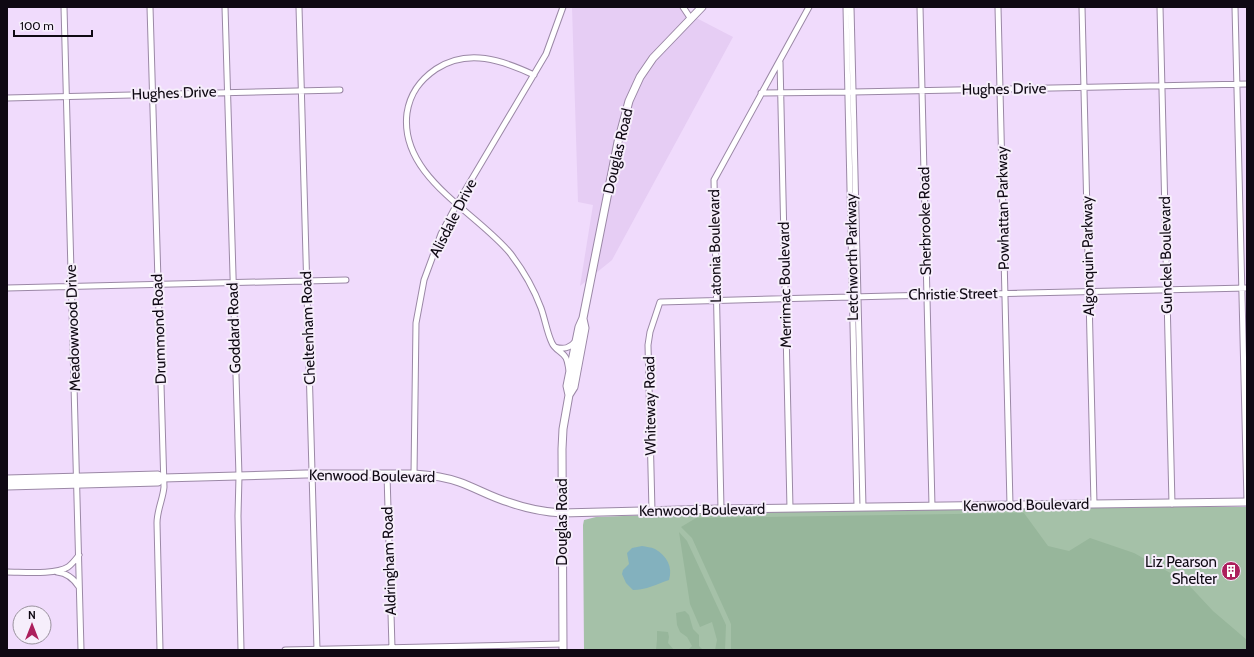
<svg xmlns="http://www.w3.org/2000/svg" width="1254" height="657" viewBox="0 0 1254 657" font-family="Cabin,sans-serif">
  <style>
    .built { fill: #e6cdf4 }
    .green { fill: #a5c1a8 }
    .forest { fill: #97b69b }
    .water { fill: #83b1be }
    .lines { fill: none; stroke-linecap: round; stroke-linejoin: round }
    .street-casing { stroke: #9b88a6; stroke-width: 7 }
    .secondary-casing { stroke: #9b88a6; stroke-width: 9 }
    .street { stroke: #fff; stroke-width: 5 }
    .secondary { stroke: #fff; stroke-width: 7 }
    .labels { text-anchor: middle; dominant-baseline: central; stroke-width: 4; stroke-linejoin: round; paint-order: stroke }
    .street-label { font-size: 15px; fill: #0f0913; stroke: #f6eefb }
    .poi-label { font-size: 15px; fill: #0f0913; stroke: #f6eefb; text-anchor: end }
  </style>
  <rect width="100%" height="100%" fill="#f0dbfc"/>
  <path class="built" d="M572 7H681V10L733 37 612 260 580 286 593 205 578 202Z"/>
  <path class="green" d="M1176 507H1247V650H584L583 525 584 520 596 517C789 509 983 508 1176 507Z"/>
  <path class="forest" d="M1024 513 1048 546 1069 551 1090 538 1134 553 1185 581 1213 611 1247 640V650H731V624L692 538 681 527 696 518Z
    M679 532 687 541 726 625 725 650H715L717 640 712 622 700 627 690 604Z
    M685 611 689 615 693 629 699 635V646L703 650H688L692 646 687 637 680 632 677 625 676 613Z
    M657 631 668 632 669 637 668 643 674 650H656L657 640Z"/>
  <path class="water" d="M642 546C646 547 651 547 655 549 667 556 673 567 669 580 657 584 646 590 633 590L626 583 622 574 623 570 629 564 627 553 632 548Z"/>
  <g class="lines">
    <defs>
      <path id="street" d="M64 7 81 650
        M150 7 164 487C163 499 157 510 157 523L160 650
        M225 7 239 476 238 516 241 650
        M299 7 317 650
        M683 7 691 19
        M846 7 857 507
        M851 7 863 507
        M920 7 932 506
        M998 7 1010 505
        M1082 7 1094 504
        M1160 7 1172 504
        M1235 7 1247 502
        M780 62 790 508
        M534 75C502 60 468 48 436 69 420 80 410 93 407 113 399 176 475 211 510 253 523 270 534 289 541 308 545 319 547 333 552 343 555 350 563 352 566 358 568 362 568 366 569 370
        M761 93 853 92 1247 84
        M7 98 340 90
        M7 288 346 280
        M555 347C564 350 570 348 576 341
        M387 474 392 648
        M414 474 416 323 424 280 441 234 457 204 546 54 563 7
        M721 509 714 180 809 7
        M652 511 648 345 650 332 660 302 891 296 1247 288
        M7 572C23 572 55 575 68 567 72 564 76 559 79 555
        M57 572C67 573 74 579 79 587
        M285 650 563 644"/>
      <path id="secondary" d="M569 395 567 386 570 371 579 327 583 318 618 142 629 101 640 77 653 58 702 7
        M7 479 158 475 163 478
        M7 486 158 482 163 478 306 474H414C429 475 445 477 459 482 476 488 491 497 508 502 525 508 543 512 562 513L721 509 1247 502
        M563 650 562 449 563 429 569 395 574 387 585 328 583 319"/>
    </defs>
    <use href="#street" class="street-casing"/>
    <use href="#secondary" class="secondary-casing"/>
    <use href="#street" class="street"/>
    <use href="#secondary" class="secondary"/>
  </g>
  <defs>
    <symbol id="building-disc" viewBox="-11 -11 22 22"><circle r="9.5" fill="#ac1f5c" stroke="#f6eefb"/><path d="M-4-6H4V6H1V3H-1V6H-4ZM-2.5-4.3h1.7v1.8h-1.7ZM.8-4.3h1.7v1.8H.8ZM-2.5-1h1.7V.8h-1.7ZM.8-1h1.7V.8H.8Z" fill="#fff"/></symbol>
  </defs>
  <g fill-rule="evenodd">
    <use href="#building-disc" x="1220" y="560" width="22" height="22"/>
  </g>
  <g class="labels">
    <g class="street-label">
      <text transform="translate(1004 89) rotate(-1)">Hughes Drive</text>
      <text transform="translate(174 93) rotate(-2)">Hughes Drive</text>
      <text transform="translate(618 151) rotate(-77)">Douglas Road</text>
      <text transform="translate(1003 208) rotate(-91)">Powhattan Parkway</text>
      <text transform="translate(453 218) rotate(-63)">Alisdale Drive</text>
      <text transform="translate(925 221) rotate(-91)">Sherbrooke Road</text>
      <text transform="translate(715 246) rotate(-91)">Latonia Boulevard</text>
      <text transform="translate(1166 255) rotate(-91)">Gunckel Boulevard</text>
      <text transform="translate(1088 256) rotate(-91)">Algonquin Parkway</text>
      <text transform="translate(852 257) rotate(-91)">Letchworth Parkway</text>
      <text transform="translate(785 285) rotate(-91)">Merrimac Boulevard</text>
      <text transform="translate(953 294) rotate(-1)">Christie Street</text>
      <text transform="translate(73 328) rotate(-92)">Meadowwood Drive</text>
      <text transform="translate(234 328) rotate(-92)">Goddard Road</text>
      <text transform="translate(308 328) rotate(-92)">Cheltenham Road</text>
      <text transform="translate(159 329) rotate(-92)">Drummond Road</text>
      <text transform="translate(650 406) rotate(-91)">Whiteway Road</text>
      <text transform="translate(372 476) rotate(1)">Kenwood Boulevard</text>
      <text transform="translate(1026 505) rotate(-1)">Kenwood Boulevard</text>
      <text transform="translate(702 510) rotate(-1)">Kenwood Boulevard</text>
      <text transform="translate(562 522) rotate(-90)">Douglas Road</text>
      <text transform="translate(389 561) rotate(-92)">Aldringham Road</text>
    </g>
    <g class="poi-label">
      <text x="1217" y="562">Liz Pearson<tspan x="1217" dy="17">Shelter</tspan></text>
    </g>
  </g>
  <rect width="1254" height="657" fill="none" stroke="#0f0913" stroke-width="16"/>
  <g transform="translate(32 625)"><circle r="19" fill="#f6eefb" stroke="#9a929e"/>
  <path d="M0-3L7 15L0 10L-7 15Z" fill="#ac1f5c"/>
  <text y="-6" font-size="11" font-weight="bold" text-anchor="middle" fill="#0f0913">N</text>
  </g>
  <path d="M14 30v6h78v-6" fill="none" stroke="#0f0913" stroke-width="2"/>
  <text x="20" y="30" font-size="12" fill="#0f0913" stroke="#f6eefb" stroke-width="3" paint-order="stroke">100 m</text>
</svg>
